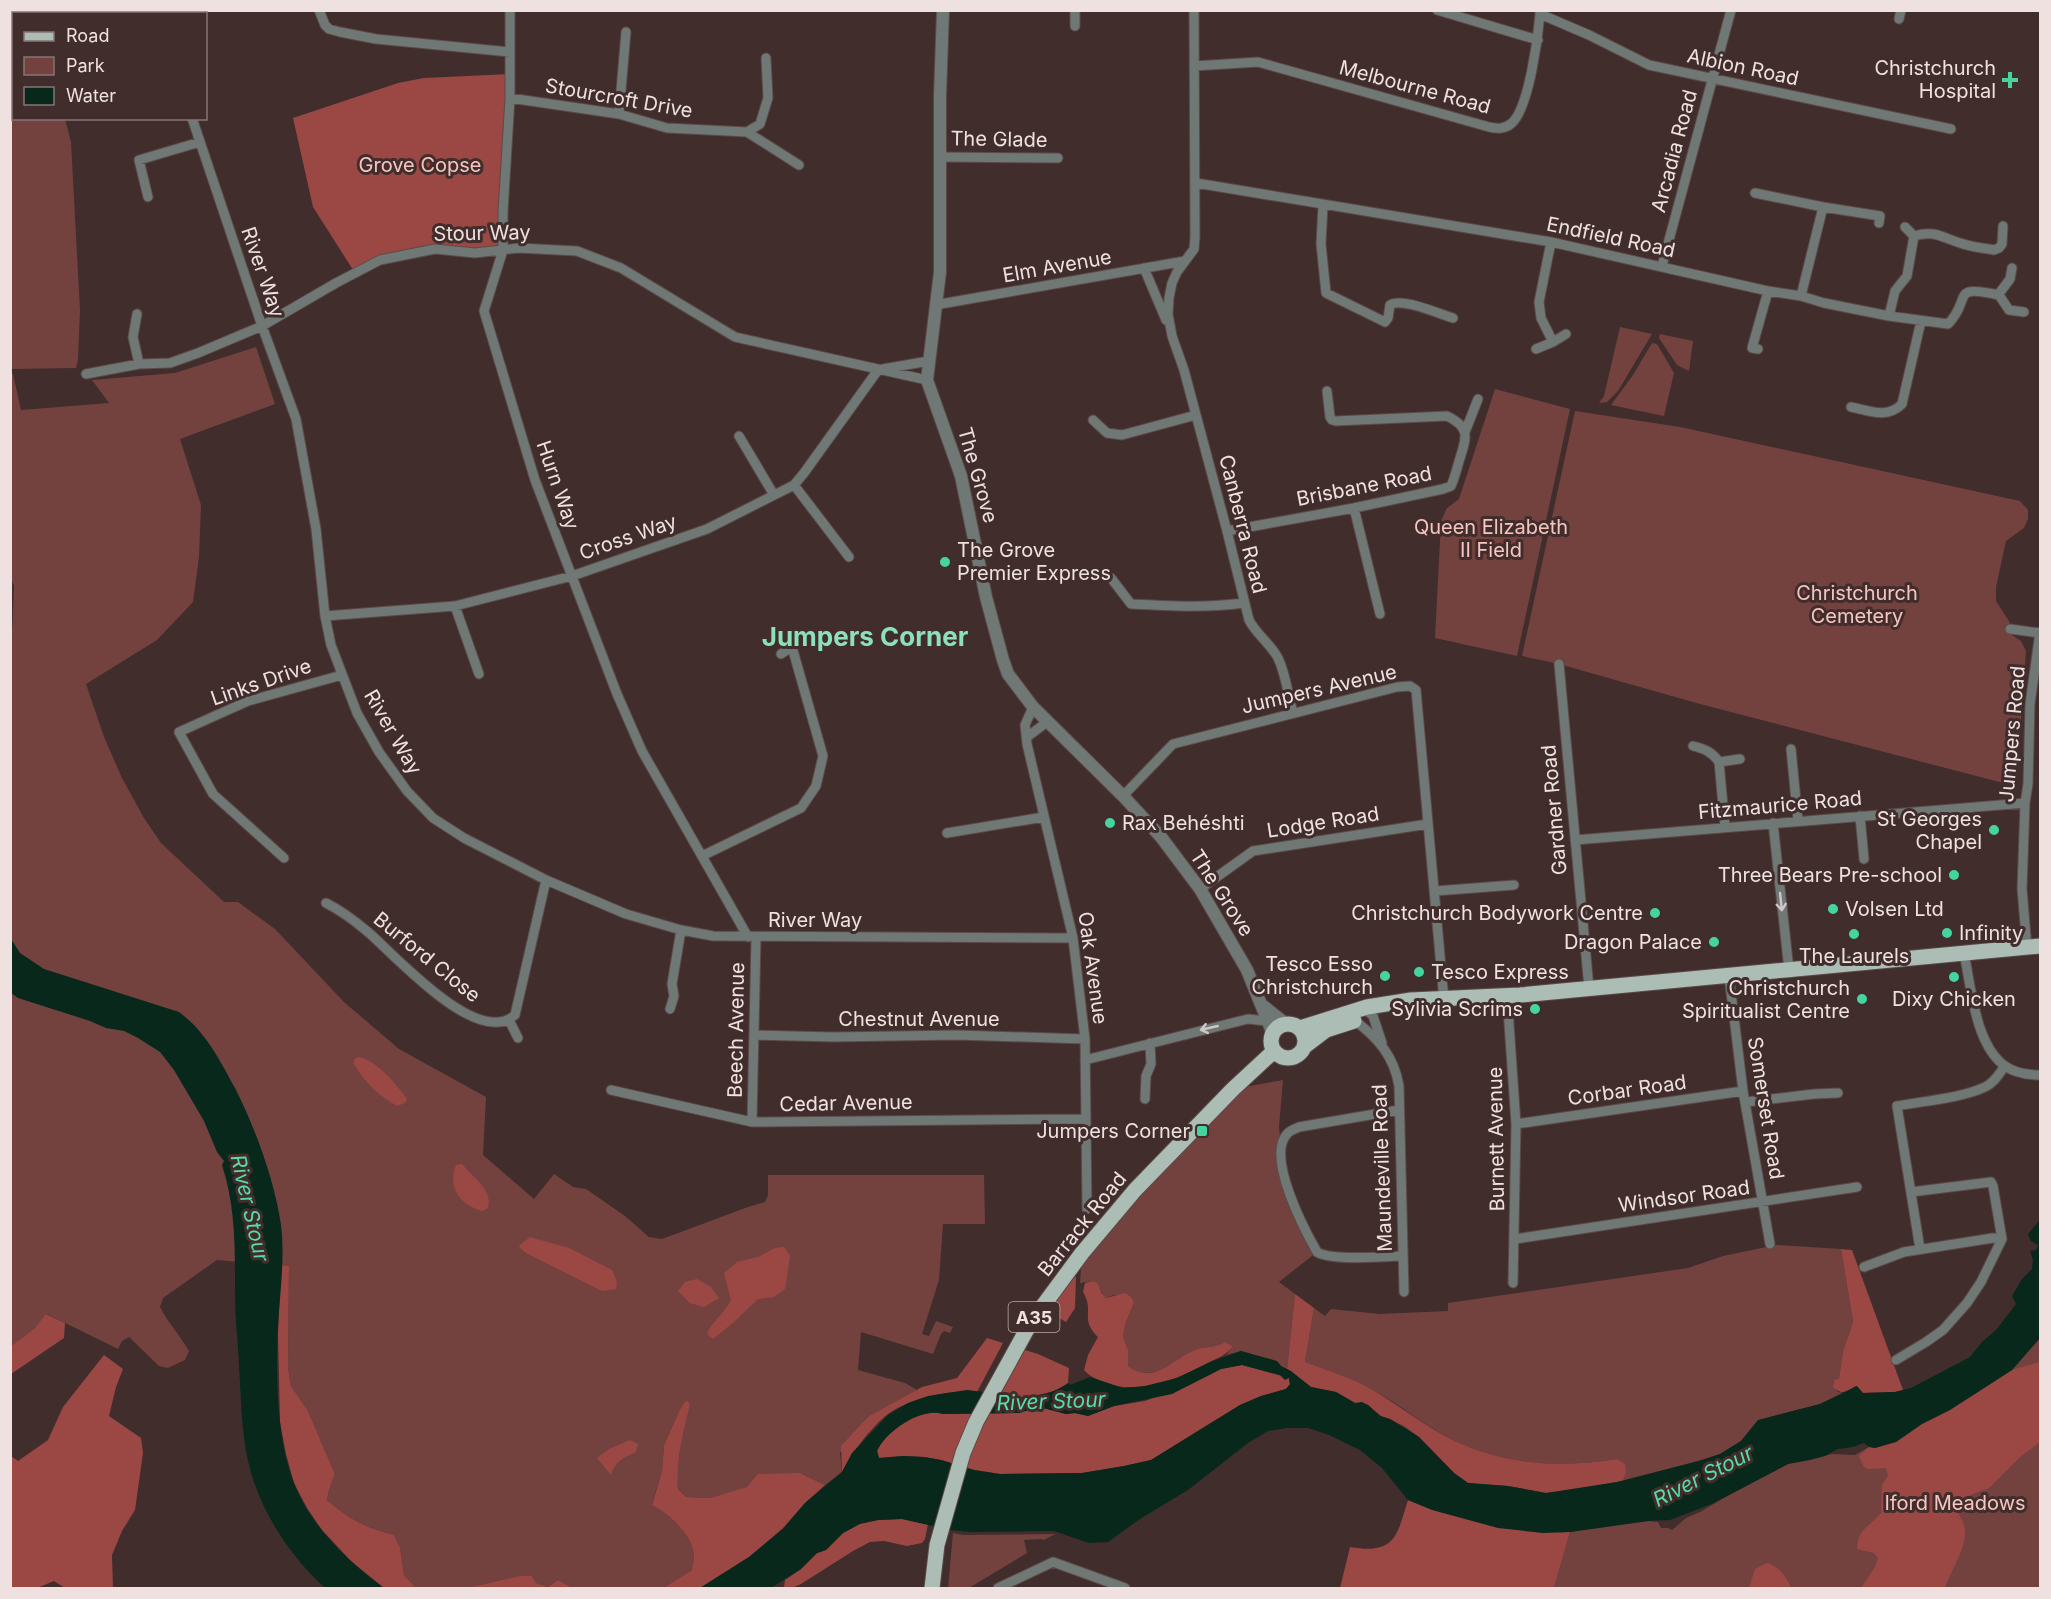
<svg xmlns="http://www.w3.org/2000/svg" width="2051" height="1599" viewBox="0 0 2051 1599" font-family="Inter,sans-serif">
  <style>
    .green { fill: #73423f }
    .forest { fill: #9b4845 }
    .water { fill: #08281c; fill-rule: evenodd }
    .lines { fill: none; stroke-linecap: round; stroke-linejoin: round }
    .minor-casing { stroke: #5c4a49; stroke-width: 11 }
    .tertiary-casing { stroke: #5c4a49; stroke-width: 14 }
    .primary-casing { stroke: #5c4a49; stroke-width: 17 }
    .minor { stroke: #6f7874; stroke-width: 9 }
    .tertiary { stroke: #6f7874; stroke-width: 12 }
    .primary { stroke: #abbdb4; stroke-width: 15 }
    .oneway { stroke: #cec7c5 }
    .poi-dot { fill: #45d49f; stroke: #402d2c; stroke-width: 2 }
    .labels { text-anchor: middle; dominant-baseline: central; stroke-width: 6; stroke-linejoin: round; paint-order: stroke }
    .shield { fill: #402d2c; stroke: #baabaa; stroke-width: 1.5 }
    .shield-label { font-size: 18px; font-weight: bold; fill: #eee1e0 }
    .street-label { font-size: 20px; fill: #eee1e0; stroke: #402d2c }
    .poi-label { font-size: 20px; fill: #eee1e0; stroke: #402d2c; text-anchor: end }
    .park-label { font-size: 20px; fill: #f6c5c0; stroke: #402d2c }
    .water-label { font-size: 21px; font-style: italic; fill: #55dda8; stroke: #402d2c }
    .district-label { font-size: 26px; font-weight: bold; fill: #8be1ba; stroke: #402d2c }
  </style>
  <rect width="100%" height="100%" fill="#402d2c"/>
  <path class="green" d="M10 11H46L47 13 14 14V118L65 119 71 142 80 310 78 360 76 368 11 369Z
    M1620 327 1652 334 1618 391 1607 402 1599 403 1604 396Z
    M1660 334 1693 341 1689 371 1677 365 1659 338Z
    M1652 343 1657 344 1674 373 1664 416 1611 405 1633 375Z
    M256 347 275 404 180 439 201 505 199 557 193 602 157 640 86 684 104 737 122 778 144 818 161 843 224 902H238L275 929 344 1002 399 1049 486 1097 483 1155 534 1199 554 1174 573 1187 586 1189 625 1216 649 1237 662 1239 748 1207 765 1202 768 1195V1175H984L985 1224H943L939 1280 922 1334 929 1336 936 1321 953 1327 950 1333 944 1331 941 1334 933 1354 861 1332 858 1370 905 1383 917 1390 869 1416 840 1453 842 1472 825 1485 800 1473 710 1498 686 1497 678 1489 677 1474 686 1400 680 1409 664 1445 662 1471 652 1504C669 1513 693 1536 694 1556 694 1560 692 1566 692 1570L663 1588H573L558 1580 548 1587 535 1583 532 1576H519L471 1587 416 1588 404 1575 400 1547 394 1535C366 1528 349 1519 327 1500L329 1490 335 1474 308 1411 291 1386 288 1368 289 1266 217 1260 163 1298 160 1307C168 1323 180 1335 189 1351L185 1360 168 1368 159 1366 129 1337 122 1341 118 1349 47 1314 35 1328 11 1346 10 681 14 586 10 576 11 374H13L21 410 109 403 92 380 175 373Z
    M1495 389 1570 409 1517 656 1435 638 1441 521 1447 508 1459 499Z
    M1575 411 1680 427 2020 501 2028 510V519L2024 528 2006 541 1996 587V601L2009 621 2013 636 2021 641 2026 651 2016 785H2011L1700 704 1559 664 1522 656Z
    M1283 1080 1279 1127 1283 1172 1317 1252 1279 1282 1295 1294 1287 1369 1257 1356 1241 1351 1226 1355 1233 1347C1221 1347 1207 1345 1196 1350 1172 1359 1155 1385 1128 1366V1350L1123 1336 1126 1322 1134 1303 1114 1295 1106 1298 1093 1281 1080 1283 1082 1253 1233 1089Z
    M1776 1245 1841 1249 1853 1322 1843 1351 1839 1378 1834 1380 1833 1386 1838 1392 1844 1393 1820 1404 1759 1420 1741 1441 1720 1454 1674 1469 1623 1481 1626 1473 1617 1459C1562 1468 1506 1465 1455 1441 1426 1427 1401 1405 1373 1390 1352 1379 1327 1371 1305 1362L1314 1308 1325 1316 1331 1309 1380 1314 1448 1311V1303L1688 1268 1723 1256Z
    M2040 1338V1588H1554L1570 1532 1648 1521 1658 1522 1661 1528H1668L1672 1530 1686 1518 1702 1511 1725 1497 1788 1464 1832 1454 1855 1455 1869 1447 1875 1448 1977 1393 2012 1370Z
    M953 1533 963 1535 1055 1534 1044 1540 1041 1539 1024 1540 1027 1553 969 1588H948Z"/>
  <path class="forest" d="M510 74 503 250 435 249 380 260 355 273 313 207 293 118 398 83 424 78Z
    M358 1057C377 1060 397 1085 407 1099L405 1103 397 1106C378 1095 365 1083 354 1064V1060Z
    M462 1164C473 1178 493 1189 488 1208L482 1211C460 1205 447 1187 456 1165Z
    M530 1237 569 1248 612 1270 617 1282 616 1289 602 1291 526 1253 519 1247 522 1243Z
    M784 1247 790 1256 785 1289 774 1297 758 1299 734 1322 713 1339 707 1334C712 1321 725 1313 731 1300L724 1273 737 1262 758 1257 775 1248Z
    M1841 1249 1852 1250 1903 1390 1895 1392 1862 1393 1856 1386C1847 1391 1842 1396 1833 1387L1834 1380 1839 1378 1843 1351 1853 1322Z
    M281 1265 289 1266 288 1368 291 1386 308 1411 335 1474 329 1490 327 1500C349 1519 366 1528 394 1535L400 1547 404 1575 416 1588H384L351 1561 322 1530 307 1508 294 1483 286 1454 280 1422 278 1335Z
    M1076 1276 1075 1308 1066 1322 1049 1312 1063 1290Z
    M697 1279 711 1287 719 1298 704 1307 690 1303 678 1291 685 1282Z
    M1093 1281 1098 1284 1101 1292 1106 1298 1125 1293 1131 1297 1134 1303 1126 1322 1123 1336 1128 1350V1366C1156 1386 1173 1357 1198 1349 1208 1346 1216 1348 1225 1342L1233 1347C1225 1356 1217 1358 1206 1364 1176 1380 1137 1396 1103 1382 1095 1378 1090 1377 1084 1370L1088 1355 1098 1337C1079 1319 1095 1311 1083 1292L1085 1283Z
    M1295 1294 1314 1308 1305 1362C1328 1371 1352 1378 1373 1390 1400 1406 1426 1427 1455 1441 1506 1465 1562 1468 1617 1459L1625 1464 1626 1473 1623 1481 1568 1491 1546 1493 1508 1486 1468 1483 1454 1473 1419 1437 1405 1427 1390 1419 1381 1416 1368 1405 1355 1403 1336 1392 1311 1387 1287 1369Z
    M46 1314 65 1323 64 1338 11 1374V1346L35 1328Z
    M987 1338 1003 1343 977 1392C951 1389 910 1398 888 1414 871 1427 852 1453 842 1472L841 1446 869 1416 922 1387 957 1378Z
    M1025 1350 1038 1354 1069 1368 1068 1383C1049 1397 1031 1395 1008 1399L1001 1394Z
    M104 1355 123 1369 116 1387 109 1416 141 1438 143 1453 135 1510 122 1531 112 1555 113 1588H65L54 1581 37 1588H11V1456L18 1461 48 1440 63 1407Z
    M2040 1362V1442L2020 1457 1989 1488 1960 1499C1955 1518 1963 1515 1965 1530 1967 1546 1950 1573 1945 1588H1861L1875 1567 1878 1558 1874 1553 1857 1549C1857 1530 1869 1527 1881 1513L1882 1485 1888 1476 1886 1468 1869 1469 1864 1467 1859 1456 1869 1447 1875 1448 1896 1442 1922 1424 1950 1410 2012 1370Z
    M1242 1365 1289 1378 1290 1385 1286 1389 1261 1396 1240 1405 1151 1460 1124 1466 1082 1473 1000 1474 974 1470 941 1460 924 1457 903 1456 879 1458 877 1451C886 1431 921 1407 943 1414L1018 1413 1032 1409 1043 1408 1066 1414 1075 1413 1088 1416 1114 1406 1145 1401 1189 1385 1221 1369Z
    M686 1400 690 1404C683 1432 676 1460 678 1489L686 1497 710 1498 747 1487 758 1474 800 1473 825 1485 805 1503 783 1528 749 1557 700 1588H663L692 1570C692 1566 694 1560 694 1556 693 1536 669 1513 652 1505L662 1471 664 1445 680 1409Z
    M630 1440 638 1444 636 1452C624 1457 614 1462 611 1475L597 1458 609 1449Z
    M1408 1500C1435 1511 1462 1517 1490 1522 1519 1528 1540 1533 1570 1532L1554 1588H1340L1350 1547C1396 1555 1397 1535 1408 1500Z
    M902 1519 928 1524 925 1539 922 1543 907 1546 884 1541 870 1542 853 1551 801 1584 792 1588H784L785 1580 801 1569 817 1553 826 1550 843 1533 860 1523 878 1520Z
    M1767 1563C1778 1566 1787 1577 1791 1588H1749L1755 1569Z
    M519 1576H532L536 1583 548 1587 558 1580 573 1588H442L471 1587Z"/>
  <path class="water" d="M11 939 20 953 44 969 179 1012C206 1032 219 1059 235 1088 255 1127 275 1182 281 1225 285 1258 280 1293 278 1325 276 1373 276 1438 294 1483 310 1525 348 1562 384 1588H325C288 1554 257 1507 247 1456 241 1426 241 1395 239 1365 238 1342 235 1319 235 1296 235 1252 236 1207 222 1165L224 1161 217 1152 204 1121 174 1070 160 1052 138 1038 124 1031 106 1028 90 1021 18 998 11 993Z
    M2040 1220V1338L2012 1370 1950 1410 1922 1424 1896 1442 1875 1448 1869 1447 1864 1443 1853 1447 1838 1449 1825 1456 1810 1460 1788 1464 1714 1503 1670 1520 1648 1521 1570 1532 1543 1533 1498 1528 1432 1510 1408 1500 1382 1468 1360 1450 1329 1435 1308 1428H1287L1268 1431 1248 1443 1188 1490 1140 1519 1108 1542 1089 1543 1054 1531 971 1532 950 1530 902 1519 878 1520 860 1524 843 1533 826 1550 817 1553 801 1569 771 1588H700L749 1557 783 1529 805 1503 842 1472 852 1453 888 1415 908 1403 928 1396 947 1393 967 1390 1001 1394 1008 1399C1031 1395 1049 1397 1068 1383L1070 1385 1090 1377 1123 1388 1145 1386 1177 1378 1210 1362 1241 1351 1277 1361 1281 1366 1291 1371 1311 1387 1336 1392 1355 1403 1362 1402 1368 1405 1380 1416 1390 1419 1419 1437 1454 1473 1468 1483 1508 1486 1546 1493 1617 1482 1702 1460 1720 1454 1741 1441 1758 1420 1820 1404 1857 1386 1863 1393 1895 1392 1911 1388 1970 1357 1982 1342 1996 1330 2016 1304 2012 1296 2022 1279 2032 1269 2033 1260 2030 1251 2036 1250 2038 1245 2031 1241 2028 1234ZM1242 1365 1280 1375 1285 1380 1289 1378 1290 1384 1286 1389 1261 1396 1240 1405 1151 1460 1124 1466 1082 1473 1000 1474 974 1470 941 1460 924 1457 903 1456 879 1458 877 1451C886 1431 921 1407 943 1414L1019 1413 1032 1409 1043 1408 1066 1414 1075 1413 1088 1416 1114 1406 1172 1394 1221 1369Z"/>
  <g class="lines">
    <defs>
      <path id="minor" d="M157 10 158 14
        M319 10 325 25 329 29 340 32 376 39 510 52
        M510 10V98L503 212V250L484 311 535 480 617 694 642 751 748 937
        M1194 10 1195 237 1194 249 1177 272 1172 283 1169 298 1168 314 1172 336 1184 370 1227 531 1249 620C1256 634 1270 643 1278 658 1286 674 1288 696 1293 713
        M1437 10 1538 40
        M1540 10V14L1589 35 1649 65 1951 129
        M1899 19 1901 10
        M1075 26V10
        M1194 66 1258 62 1489 127C1498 129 1505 129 1512 123 1529 107 1538 38 1540 14
        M510 98 619 114 667 128 747 132 760 124 768 98 766 58
        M619 114 626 32
        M192 118 262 326 296 419 316 529 325 616 331 645 357 713 379 752 407 791 433 818 464 838 546 880 626 914 681 930 713 936 1073 938
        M747 132 799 165
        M940 157 1058 158
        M1196 183 1551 242 1768 291 1801 296 1824 303 1889 316 1948 324C1973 299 1948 284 1999 295L2009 310 2024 312
        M1755 193 1823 207
        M148 197 139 160 200 142
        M1323 205 1321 244 1326 293 1385 322 1388 318 1390 305C1402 297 1439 314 1453 318
        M1905 227 1914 236
        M1662 266 1731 10
        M1144 268 1166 320
        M1998 295 2010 279 2012 268
        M1801 296 1823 207 1880 216 1879 223
        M935 305 1185 261
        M137 314 133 337 139 364
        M1889 316 1895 291 1907 276 1914 236C1935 230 1941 237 1960 243 1971 247 1983 248 1994 250L1999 248 2002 244 2003 226
        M1553 342 1566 334
        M1536 349 1553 342 1541 318 1539 302 1551 242
        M1758 349 1752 348 1768 291
        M883 369 929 361
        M86 374 139 364 170 363 198 353 262 326 336 283 380 260 435 249 475 253 518 248 577 251 621 268 735 337 927 380
        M1851 407C1869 411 1888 419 1902 404L1921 321
        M1093 420 1107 433 1122 435 1196 415
        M1465 432 1478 399
        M739 436 774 495
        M794 485 849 557
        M1354 508 1380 614
        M1227 531 1354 508 1443 489 1451 486C1455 477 1457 468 1460 458 1467 437 1470 427 1447 416L1336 421 1332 420 1330 417 1327 391
        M1111 578 1131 604C1169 606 1206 608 1244 603
        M455 606 479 674
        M325 616 455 606 572 576 707 529 794 485 804 473 878 370
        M2010 629 2040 633
        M781 654 809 635
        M1559 664 1589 988
        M1033 707 1025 725 1027 744 1073 938 1085 1039 1087 1209
        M1027 737 1047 722
        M1693 746C1705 749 1712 752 1719 762L1725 827
        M1791 749 1798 821
        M1719 762 1740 759
        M1123 796 1173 744 1397 687 1410 686 1416 690 1444 1000
        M1860 816 1864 859
        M1773 823 1789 970
        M947 833 1044 817
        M1575 840 2025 803
        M702 856 801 808 816 786 823 756 792 647
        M284 858 213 794 179 732 248 701 342 675
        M1200 889 1253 851 1428 824
        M1435 891 1514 885
        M326 903C342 911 355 921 368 932 395 955 478 1049 515 1015L546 880
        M2027 948 2022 889 2025 803 2028 784 2030 704 2040 632
        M1964 953C1971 986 1975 1045 2005 1066 2015 1073 2029 1075 2040 1075
        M1729 976 1743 1091 1770 1244
        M1507 995 1516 1124 1513 1283
        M1364 1008 1373 1016 1382 1043
        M670 1009 674 996 672 984 681 930
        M509 1020 518 1038
        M1354 1020C1378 1038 1394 1056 1399 1086L1404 1292
        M754 1035 834 1037 957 1035 1085 1039
        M1085 1060 1248 1019 1267 1021
        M611 1090 752 1122 1085 1119
        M1145 1099 1146 1076 1151 1064 1150 1043
        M1746 1102 1814 1094 1838 1093
        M1399 1110 1299 1127C1295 1129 1289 1131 1287 1134 1266 1157 1304 1229 1317 1252 1331 1261 1383 1257 1402 1256
        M752 1122 756 938
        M1516 1124 1743 1091
        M1515 1239 1857 1187
        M1920 1249 1897 1106C1923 1101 1962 1098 1985 1087 1994 1083 1999 1074 2005 1066
        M1864 1267 1904 1252 1993 1238 2002 1239
        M1896 1360 1926 1342 1943 1330 1967 1303 1981 1282 2002 1239 1993 1186 1991 1182 1911 1192
        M998 1588 1053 1562 1125 1588"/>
      <path id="tertiary" d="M943 10 940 96V272L927 380 961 476 986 597 1003 660 1008 674 1033 707 1123 796 1161 837 1200 889 1247 970 1273 1034
        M1262 1005 1286 1024"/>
      <path id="primary" d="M1271 1041a17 17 0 1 1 34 0a17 17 0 1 1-34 0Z
        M1300 1028 1367 1007 1411 1000 1520 995 2040 946
        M1305 1046 1326 1030 1354 1021
        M932 1588 937 1545 963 1453 976 1422 1031 1322 1082 1253 1135 1190 1233 1089 1274 1051"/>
    </defs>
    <use href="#minor" class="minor-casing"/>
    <use href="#tertiary" class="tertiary-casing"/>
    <use href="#primary" class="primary-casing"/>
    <use href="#minor" class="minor"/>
    <use href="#tertiary" class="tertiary"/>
    <use href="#primary" class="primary"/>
  </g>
  <defs><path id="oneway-shaft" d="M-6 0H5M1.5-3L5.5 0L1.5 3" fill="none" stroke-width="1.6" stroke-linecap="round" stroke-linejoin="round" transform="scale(1.5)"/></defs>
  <g class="oneway">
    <use href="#oneway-shaft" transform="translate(1781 902) rotate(84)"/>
    <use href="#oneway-shaft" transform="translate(1209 1028) rotate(167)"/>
  </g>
  <g class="poi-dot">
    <path d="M2007 71h6v6h6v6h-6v6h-6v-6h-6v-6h6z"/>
    <circle cx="945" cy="562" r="6"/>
    <circle cx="1110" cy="823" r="6"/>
    <circle cx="1994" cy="830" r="6"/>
    <circle cx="1954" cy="875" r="6"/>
    <circle cx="1833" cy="909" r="6"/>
    <circle cx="1655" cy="913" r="6"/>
    <circle cx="1947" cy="933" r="6"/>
    <circle cx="1854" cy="934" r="6"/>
    <circle cx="1714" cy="942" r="6"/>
    <circle cx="1419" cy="972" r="6"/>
    <circle cx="1385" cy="976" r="6"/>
    <circle cx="1954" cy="977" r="6"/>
    <circle cx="1862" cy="999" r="6"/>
    <circle cx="1535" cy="1009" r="6"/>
    <rect x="1196" y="1125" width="12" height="12" rx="3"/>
  </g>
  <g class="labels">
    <rect class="shield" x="1008.5" y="1302" width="51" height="30" rx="4.5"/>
    <g class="shield-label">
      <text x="1034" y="1317">A35</text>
    </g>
    <g class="street-label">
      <text transform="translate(1743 67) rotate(12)">Albion Road</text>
      <text transform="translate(1415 87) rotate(15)">Melbourne Road</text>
      <text transform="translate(619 98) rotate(10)">Stourcroft Drive</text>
      <text transform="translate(999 139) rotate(1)">The Glade</text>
      <text transform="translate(1674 151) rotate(-75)">Arcadia Road</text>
      <text transform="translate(482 233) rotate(-1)">Stour Way</text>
      <text transform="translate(1611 237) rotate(12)">Endfield Road</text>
      <text transform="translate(1057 266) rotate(-10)">Elm Avenue</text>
      <text transform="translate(263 272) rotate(71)">River Way</text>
      <text transform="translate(978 475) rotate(74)">The Grove</text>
      <text transform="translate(558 485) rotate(71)">Hurn Way</text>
      <text transform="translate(1364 486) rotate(-11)">Brisbane Road</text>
      <text transform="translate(1243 524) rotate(76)">Canberra Road</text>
      <text transform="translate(628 537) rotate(-19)">Cross Way</text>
      <text transform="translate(261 682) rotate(-19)">Links Drive</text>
      <text transform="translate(1319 689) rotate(-13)">Jumpers Avenue</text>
      <text transform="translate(393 732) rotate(60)">River Way</text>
      <text transform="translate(2012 734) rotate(-85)">Jumpers Road</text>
      <text transform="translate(1780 805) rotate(-5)">Fitzmaurice Road</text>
      <text transform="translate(1554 810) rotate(-95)">Gardner Road</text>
      <text transform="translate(1323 822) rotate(-9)">Lodge Road</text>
      <text transform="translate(1222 893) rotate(57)">The Grove</text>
      <text x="815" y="920">River Way</text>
      <text transform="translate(427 957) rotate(39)">Burford Close</text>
      <text transform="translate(1093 968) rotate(82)">Oak Avenue</text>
      <text x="919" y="1019">Chestnut Avenue</text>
      <text transform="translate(736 1030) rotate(-89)">Beech Avenue</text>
      <text transform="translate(1627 1090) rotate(-8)">Corbar Road</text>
      <text transform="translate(846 1103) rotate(-1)">Cedar Avenue</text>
      <text transform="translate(1766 1108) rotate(81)">Somerset Road</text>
      <text transform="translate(1496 1139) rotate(-91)">Burnett Avenue</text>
      <text transform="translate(1382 1168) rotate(-92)">Maundeville Road</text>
      <text transform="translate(1684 1196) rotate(-8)">Windsor Road</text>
      <text transform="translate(1082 1224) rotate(-51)">Barrack Road</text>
    </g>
    <g class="poi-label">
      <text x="1996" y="68">Christchurch<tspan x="1996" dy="23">Hospital</tspan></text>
      <text x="957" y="550" text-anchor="start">The Grove<tspan x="957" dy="23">Premier Express</tspan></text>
      <text x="1982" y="819">St Georges<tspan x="1982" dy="23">Chapel</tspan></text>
      <text x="1122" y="823" text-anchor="start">Rax Behéshti</text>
      <text x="1942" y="875">Three Bears Pre-school</text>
      <text x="1845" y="909" text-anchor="start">Volsen Ltd</text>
      <text x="1643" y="913">Christchurch Bodywork Centre</text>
      <text x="1959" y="933" text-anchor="start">Infinity</text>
      <text x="1702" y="942">Dragon Palace</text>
      <text x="1854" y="956" text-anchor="middle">The Laurels</text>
      <text x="1373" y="964">Tesco Esso<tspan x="1373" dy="23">Christchurch</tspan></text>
      <text x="1431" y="972" text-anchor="start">Tesco Express</text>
      <text x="1850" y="988">Christchurch<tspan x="1850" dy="23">Spiritualist Centre</tspan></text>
      <text x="1954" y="999" text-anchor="middle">Dixy Chicken</text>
      <text x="1523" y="1009">Sylivia Scrims</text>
      <text x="1190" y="1131">Jumpers Corner</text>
    </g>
    <g class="park-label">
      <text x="420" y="165">Grove Copse</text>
      <text x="1491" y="527">Queen Elizabeth<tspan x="1491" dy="23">II Field</tspan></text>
      <text x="1857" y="593">Christchurch<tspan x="1857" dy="23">Cemetery</tspan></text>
      <text x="1955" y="1503">Iford Meadows</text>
    </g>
    <g class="water-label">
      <text transform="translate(250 1208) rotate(77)">River Stour</text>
      <text transform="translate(1051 1401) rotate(-2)">River Stour</text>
      <text transform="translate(1703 1476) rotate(-27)">River Stour</text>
    </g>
    <g class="district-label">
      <text x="865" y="636">Jumpers Corner</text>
    </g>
  </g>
  <rect width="2051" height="1599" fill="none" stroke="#eee1e0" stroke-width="24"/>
  <rect x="12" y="12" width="195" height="108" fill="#402d2c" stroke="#867574" stroke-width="1.5"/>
  <rect x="24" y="32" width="30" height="9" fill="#abbdb4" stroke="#867574" stroke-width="1.5"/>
  <text x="66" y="42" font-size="18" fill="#eee1e0">Road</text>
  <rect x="24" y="57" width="30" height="18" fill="#73423f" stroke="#867574" stroke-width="1.5"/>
  <text x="66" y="72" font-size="18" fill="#eee1e0">Park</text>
  <rect x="24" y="87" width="30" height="18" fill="#08281c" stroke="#867574" stroke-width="1.5"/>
  <text x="66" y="102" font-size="18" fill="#eee1e0">Water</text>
</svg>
